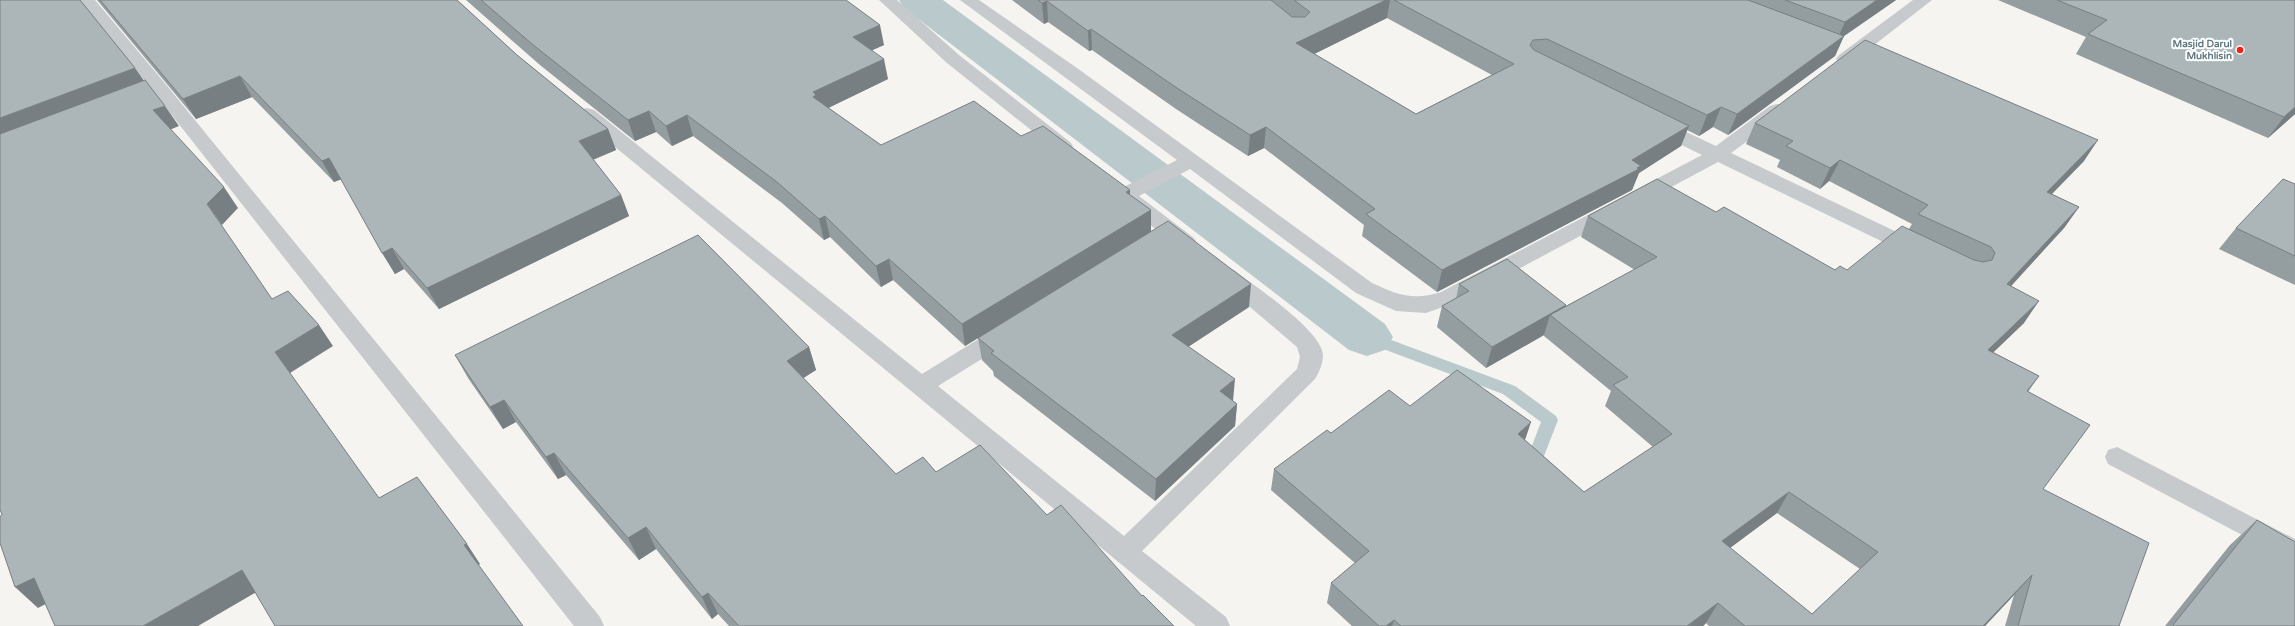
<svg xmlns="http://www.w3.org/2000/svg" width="2295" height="626" viewBox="0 0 2295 626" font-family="'Varela Round',sans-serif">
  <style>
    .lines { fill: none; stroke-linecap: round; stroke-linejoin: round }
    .stream { fill: #bacacc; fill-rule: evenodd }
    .canal { fill: #bacacc; fill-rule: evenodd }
    .minor { fill: #c6cacc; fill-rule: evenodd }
    .wall { fill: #949d9f; fill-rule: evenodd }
    .shaded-wall { fill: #787f82 }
    .building { fill: #acb6b9; stroke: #787f82; fill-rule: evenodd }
    .poi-dot { fill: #f42110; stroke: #fff; stroke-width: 1.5 }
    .labels { text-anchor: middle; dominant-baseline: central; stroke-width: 4; stroke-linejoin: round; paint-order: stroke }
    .far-poi-label { font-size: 10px; font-weight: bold; fill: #607a84; stroke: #fff; text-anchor: end }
  </style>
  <rect width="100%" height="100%" fill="#f5f4f0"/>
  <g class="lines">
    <path class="stream" d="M1367 331 1515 386 1556 416 1558 420 1537 474 1531 476 1525 474 1523 469 1541 422 1503 394 1362 341 1359 337 1362 333Z"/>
    <path class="canal" d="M899 0H943L1385 324 1393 337 1385 350 1367 356 1349 350 904 8Z"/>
    <path class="minor" d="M78 0H95L168 87 600 617 604 626H574L156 95Z
      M879 0H897L959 55 1070 142 1073 146 1070 150 1063 152 1056 150 947 63Z
      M960 0H979L1077 68 1372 283C1398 295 1413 301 1441 292L1702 155 1651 130 1649 126 1651 122 1658 120 1665 122 1716 146 1770 106 1777 104 1784 106 1786 110 1784 114 1731 153 1922 244 1925 249 1922 254 1915 256 1908 254 1718 162 1457 302 1426 313 1396 311 1356 293 1190 169 1139 196 1194 238 1197 243 1194 248 1187 250 1180 248 1118 200 1115 195 1118 190 1177 160Z
      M1913 0H1932L1851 63H1839L1836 59 1839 55Z
      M587 108 594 110 922 374 998 327 1006 325 1014 327 1017 333 1014 339 938 386 1124 536 1297 369 1300 357 1297 347 1218 280 1215 275 1218 270 1226 268 1234 270C1256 287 1313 325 1322 350 1325 359 1320 371 1315 379L1142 551 1226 617 1230 626H1196L580 118 578 114 580 110Z
      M2117 447 2295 539V563L2108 464 2105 457 2108 450Z"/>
  </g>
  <path class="wall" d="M97 0H457L517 55 608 129 616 150 593 160 621 195 629 216 439 309 404 269 395 274 341 179 334 182 252 97 196 119Z
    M466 0H846L884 45 872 50 888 79 828 108 881 145 1021 136 1130 195 1151 210V232L965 346 893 280 881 287 830 237 824 240 782 203 693 136 672 146 656 132 635 141 540 65Z
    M1012 0H1896L1844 36 1835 56 1728 135 1713 127 1699 136 1687 130 1681 146 1639 173 1632 190 1437 292 1362 236 1364 225 1264 148 1248 156 1176 109 1092 50 1089 51 1048 22 1044 24ZM1387 18 1492 75 1416 114 1314 54Z
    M1998 0H2295V114L2268 138 2076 54 2086 37Z
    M1755 123 2084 161 2052 194 2079 207 2064 228 2010 286 2024 323 1993 352 2039 376 2028 392 2043 489 2119 626H2005L2014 595 1985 626H1709L1706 623 1703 626H1352L1327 603 1331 583 1355 563 1271 490 1274 469 1331 433 1410 406 1525 440 1584 492 1653 447 1605 406 1611 391 1544 336V335L1486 368 1437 327 1442 306 1456 299 1459 284 1566 306 1635 270 1581 237 1588 216 1716 212 1835 270H1847L1909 229 1912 224 1829 181 1820 189 1777 167 1780 160 1746 144ZM1777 513 1860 569 1812 614 1730 548Z
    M2295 184V285L2219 249 2236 228Z
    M1249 307 1188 347 1233 401 1237 404 1235 426 1155 501 994 376 993 371 982 360 978 338Z
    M809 347 816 370 803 378 896 474 936 472 1047 515 1142 596 1174 626H729L718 614 712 619 656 549 639 560 566 475 558 479 516 422 503 429 468 378 455 355Z
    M2257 520 2295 626H2165L2230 545Z"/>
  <path class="shaded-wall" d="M1386 0H1390L1387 18 1294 64 1296 43Z
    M1877 0H1896L1844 36 1835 56 1728 135 1737 114 1836 42 1845 22Z
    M1047 1 1048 22 1044 24 1042 3Z
    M880 25 884 45 857 57 853 37Z
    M1091 29 1092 50 1089 51 1088 31Z
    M884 59 888 79 820 112 813 97V92Z
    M135 68 149 88 0 145V118Z
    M240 76 252 97 196 119 183 99Z
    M165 106 179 126 167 131 153 110Z
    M1721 107 1713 127 1699 136 1707 115Z
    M2295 107V114L2268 138 2284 117Z
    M649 111 656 132 635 141 628 120Z
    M687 115 693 136 672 146 666 126Z
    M1689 126 1681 146 1639 173 1632 190 1437 292 1442 270 1632 160Z
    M1266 127 1264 148 1248 156 1250 135Z
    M608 129 616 150 587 162 579 141Z
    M2098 140 2084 161 2033 213 2047 192Z
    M329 158 342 179 334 182 322 161Z
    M1840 160 1829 181 1820 189 1830 168Z
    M224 187 238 208 222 225 207 204Z
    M1130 190V211L1126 192Z
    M621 195 629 216 439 309 427 288Z
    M2079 207 2064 228 1993 306 2007 284Z
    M1151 210V232L965 346 962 324Z
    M825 216 830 237 824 240 819 219Z
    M392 248 404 269 395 274 382 253Z
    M889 259 893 280 881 287 876 266Z
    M1251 284 1249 307 1171 358 1172 335Z
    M2039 301 2024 323 1974 371 1988 350Z
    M1566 305 1560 322 1550 315 1544 335 1486 368 1492 347Z
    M319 325 333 346 290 373 275 352Z
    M809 347 816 370 794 384 787 361Z
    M1235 379 1233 401 1220 391Z
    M504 400 516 422 503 429 490 407Z
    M1237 404 1235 426 1155 501 1156 479Z
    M1531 422 1524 443 1518 434Z
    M554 453 566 475 558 479 546 457Z
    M1789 492 1777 513 1711 562 1722 541Z
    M646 527 656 549 639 560 628 538Z
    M467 544 480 564 478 566 464 545Z
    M242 570 260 590 198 626H143Z
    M2032 575 2014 595 1985 626H1983Z
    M34 578 57 598 38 608 15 587Z
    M708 593 718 614 712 619 702 597Z
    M1718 603 1706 623 1703 626H1687Z
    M1394 620 1392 626H1386Z"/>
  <path class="building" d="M0 0H80L135 68 0 118Z
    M100 0H457L517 55 608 129 579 141 621 195 427 288 392 248 382 253 329 158 322 161 240 76 183 99Z
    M481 0H846L880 25 853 37 884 59 813 92 816 95 813 97 881 145 974 101 1021 136 1043 126 1130 190 1126 192 1151 210 962 324 889 259 876 266 825 216 819 219 777 182 687 115 666 126 649 111 628 120 532 44Z
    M1038 0H1271L1292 17H1305L1310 12 1294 0H1386L1296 43 1416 114 1514 64 1394 0H1748L1844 36 1737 114 1721 107 1707 115 1547 39 1533 40 1530 45 1534 50 1689 126 1632 160 1641 166 1637 168 1639 169 1442 270 1366 214 1375 209 1266 127 1250 135 1177 88 1091 29 1088 31 1047 1 1042 3Z
    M1785 0H1877L1845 22Z
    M2057 0H2295V107L2284 117 2088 34 2107 20Z
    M1865 40 2098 140 2047 192 2079 207 2007 284 2039 301 1988 350 2039 376 2027 391 2090 425 2043 489 2149 543 2119 626H2018L2032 575 1983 626H1745L1718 603 1687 626H1401L1394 620 1386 626H1379L1331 583 1369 551 1274 469 1327 430 1331 433 1389 390 1410 406 1457 370 1531 422 1518 434 1584 492 1672 434 1613 385 1628 377 1550 315 1657 257 1588 216 1657 179 1716 212 1724 207 1835 270 1840 266 1847 270 1902 226 1974 260 1983 262 1992 260 1995 253 1991 247 1918 214 1928 205 1840 160 1830 168 1786 146 1793 141 1755 123ZM1789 492 1878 552 1812 614 1722 541Z
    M145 80 165 106 153 110 224 187 207 204 272 299 288 291 319 325 275 352 379 498 417 477 467 544 464 545 523 626H275L242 570 143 626H55L34 578 15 587 0 543V517L2 514 0 510V134Z
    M2283 179 2295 184V256L2236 228Z
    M1168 221 1251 284 1172 335 1235 379 1220 391 1237 404 1156 479 991 353 994 351 978 338Z
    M698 235 809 347 787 361 896 474 923 457 936 472 980 445 1047 515 1061 505 1142 596 1143 595 1174 626H739L708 593 702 597 646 527 628 538 554 453 546 457 504 400 490 407 455 355Z
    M1507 259 1566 305 1492 347 1442 306 1469 291 1459 284Z
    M2257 520 2295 542V626H2174L2173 625Z"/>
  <circle class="poi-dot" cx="2240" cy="50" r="4"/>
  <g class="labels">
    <g class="far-poi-label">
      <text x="2232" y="44">Masjid Darul<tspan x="2232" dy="12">Mukhlisin</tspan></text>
    </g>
  </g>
</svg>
